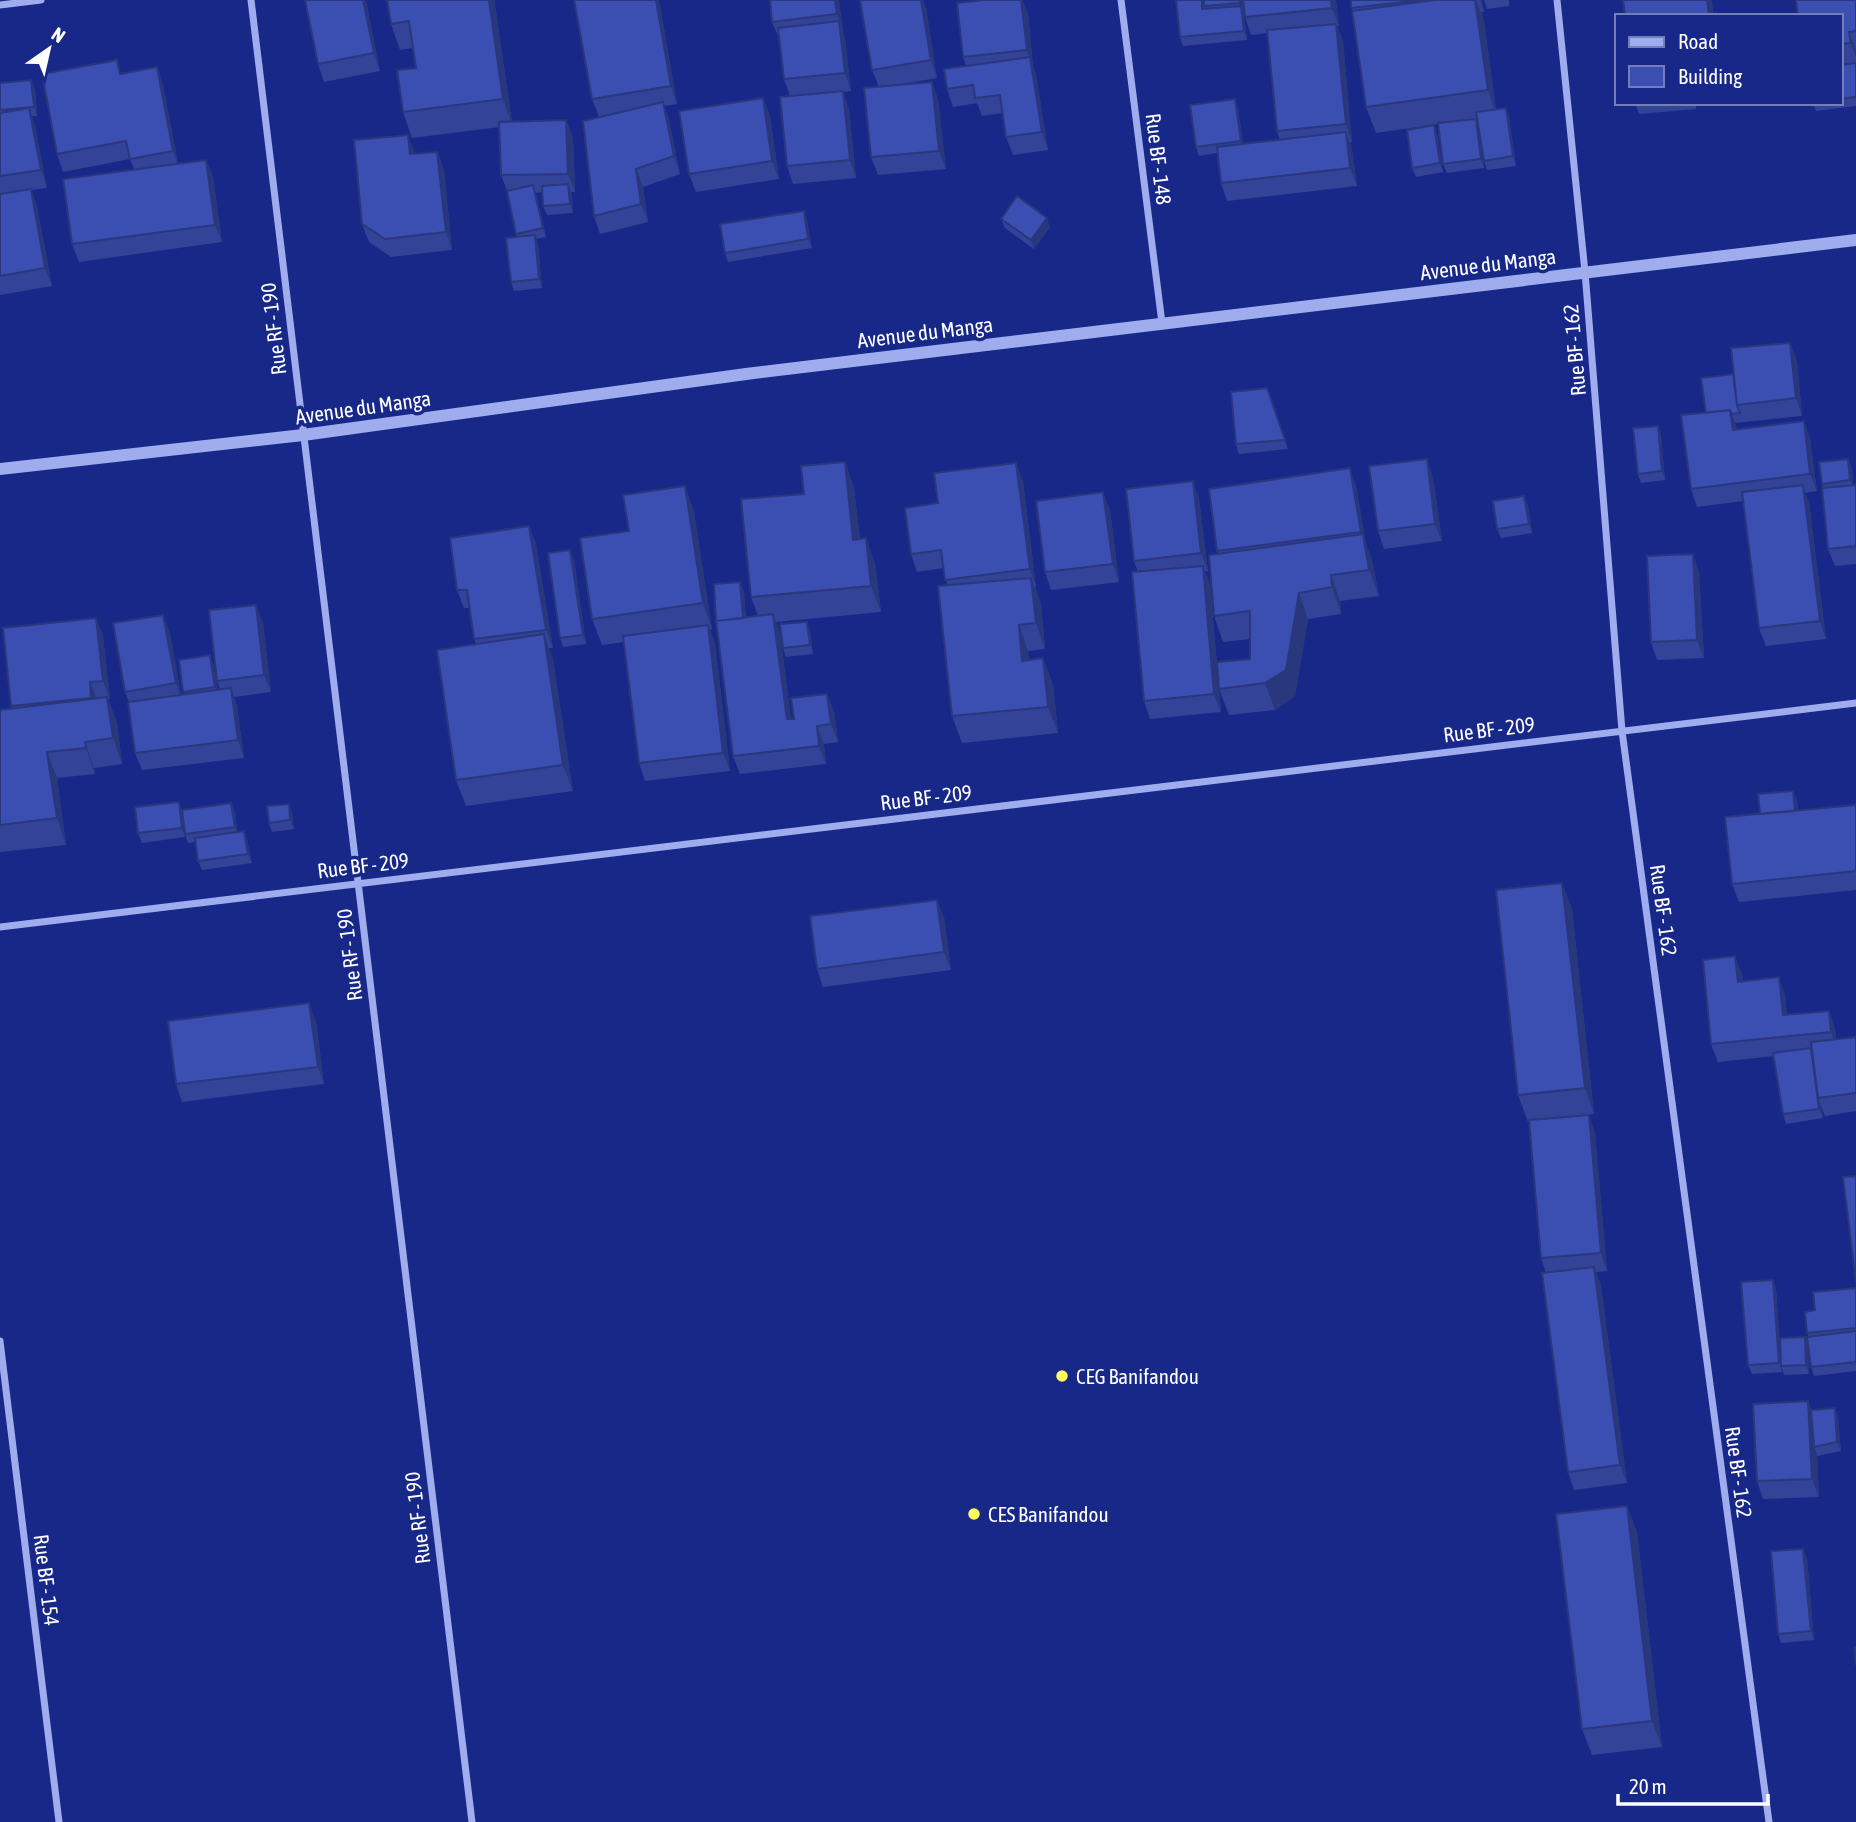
<svg xmlns="http://www.w3.org/2000/svg" width="1856" height="1822" viewBox="0 0 1856 1822" font-family="'Asap Condensed',sans-serif">
  <style>
    .lines { fill: none; stroke-linecap: round; stroke-linejoin: round }
    .minor { stroke: #9facee; stroke-width: 7 }
    .tertiary { stroke: #9facee; stroke-width: 12 }
    .wall { fill: #334398 }
    .shaded-wall { fill: #29377c }
    .building { fill: #3b4eb1; stroke: #29377c; stroke-width: 2 }
    .poi-dot { fill: #fffe5c; stroke: #172889; stroke-width: 2.5 }
    .labels { text-anchor: middle; dominant-baseline: central; stroke-width: 7; stroke-linejoin: round; paint-order: stroke }
    .street-label { font-size: 21px; fill: #fff; stroke: #172889 }
    .poi-label { font-size: 21px; fill: #fff; stroke: #172889; text-anchor: start }
  </style>
  <rect width="100%" height="100%" fill="#172889"/>
  <g class="lines">
    <path class="minor" d="M251 0 472 1822
      M1121 0 1162 323
      M1557 0 1585 272 1622 731 1769 1822
      M0 5 41 0
      M0 927 1856 703
      M0 1341 59 1822"/>
    <path class="tertiary" d="M0 469 303 435 746 374 1856 240"/>
  </g>
  <path class="wall" d="M305 0H365L380 71 324 82 318 64Z
    M387 0H494L495 5 512 122 566 120 573 138 575 192H571L573 213 547 215 543 206V192L536 193 546 237 536 239 538 244 542 288 514 291 511 282 517 236 507 191 501 175 500 127 412 138 403 112 416 68 413 48 400 50 391 24Z
    M574 0H659L677 104 664 106 669 120 680 174 643 187 648 222 600 234 594 216 599 117 592 99Z
    M770 0H839L843 32 845 39 851 91 843 92 849 109 856 178 793 184 787 166 790 96 784 79 780 40 772 22Z
    M921 0H923L926 8 937 78 892 86 932 82 938 100 946 169 878 175 871 157 879 87 872 70Z
    M983 0H1022L1028 14 1033 66 1036 75 1048 150 1013 155 1006 137 1003 113 982 116 977 103 953 107 947 89 966 66 963 57Z
    M1176 0H1242L1247 40 1183 46 1180 37Z
    M1336 0 1339 26H1337L1343 41 1352 142H1350L1352 150 1357 186 1227 201 1221 183 1217 153 1199 156 1196 147 1238 108 1243 144 1280 140 1277 131 1267 33 1251 35 1245 17Z
    M1351 0H1482L1484 12H1481L1484 21 1496 109 1506 108 1509 117 1516 166 1487 170 1484 161 1482 147 1484 168 1447 173 1443 164 1439 124 1376 133 1366 107Z
    M1484 0H1509V6L1487 9Z
    M1856 0V106L1816 111 1813 103H1840V16Z
    M157 67 163 85 178 163 206 160 213 177 222 242 79 262 72 244 134 169 130 159 63 172 57 154 122 74Z
    M31 80 35 89 37 116H32L35 126 47 188 31 190 37 207 52 286 0 295V83Z
    M763 98 770 116 779 179 696 192 689 174Z
    M1635 103H1696V109L1639 114Z
    M1437 134 1443 172 1416 177 1412 168Z
    M437 152 444 170 452 250 391 257 369 242 362 224 415 154Z
    M1001 219 1050 227 1034 249 1005 228Z
    M807 220 812 248 728 262 725 253Z
    M1790 343 1797 361 1802 416 1735 423 1737 429 1804 421 1810 439 1817 491 1805 493 1809 503 1826 639 1766 646 1759 628 1743 501 1697 507 1691 489 1706 413 1733 374Z
    M1267 388 1288 449 1239 454 1236 444Z
    M1661 435 1665 480 1641 483 1638 474Z
    M845 462 854 488 860 539 866 538 875 564 881 612 776 622 780 632 791 719 834 711 838 742 824 744 826 764 740 774 733 756 740 582 744 592 746 618 758 616 751 597 804 494Z
    M1016 463 1023 481 1036 587H1035L1041 604 1045 649 1028 651 1029 660 1053 684 1058 733 962 743 952 716 947 585 944 568 917 572 911 554 938 503Z
    M1852 468 1853 485H1856V564L1835 566 1828 549 1823 488 1822 484Z
    M1433 477 1442 541 1384 549 1378 531Z
    M1193 481 1199 499 1208 571H1205L1210 584 1221 712 1150 719 1144 701 1138 572 1134 561Z
    M685 486 694 512 712 629 710 630 715 643 730 771 645 781 639 763 624 642 602 645 592 619 629 531Z
    M1356 486 1366 544 1372 560 1379 596 1340 601 1341 614 1308 619 1295 696 1275 710 1229 715 1219 689 1250 659V639L1223 642 1214 616 1219 554 1217 551Z
    M1528 505 1532 533 1501 538 1497 529Z
    M1110 510 1119 582 1051 590 1045 572Z
    M529 526 536 544 553 648H549L553 660 573 791 466 806 456 780 476 644 474 639 470 608H464L457 590Z
    M1693 554 1699 572 1704 658 1657 660 1651 642Z
    M574 559 586 644 563 647 560 638Z
    M96 618 103 636 110 699H108L117 723 122 764 94 768 95 774 57 778 66 845 0 852V710L12 708 11 706Z
    M807 622 810 631 813 654 786 657 783 648Z
    M263 623 271 692 234 697 237 706 244 758 142 770 135 753 129 702 125 692 170 633 181 695 184 694 183 692 213 664 218 690 220 689 217 681Z
    M1797 800 1798 811 1856 805V890L1739 902 1732 884 1760 814Z
    M179 802 185 837 142 843 138 833Z
    M231 803 235 812 237 832 244 831 247 840 252 863 202 870 198 861 195 842 188 843 185 834Z
    M292 813 294 829 272 832 269 823Z
    M1562 883 1572 909 1594 1114 1581 1116 1595 1133 1607 1271 1596 1272 1601 1285 1627 1483 1574 1490 1568 1472 1546 1273 1541 1258 1529 1121 1528 1122 1518 1095Z
    M944 917 951 970 823 987 817 969Z
    M1742 974 1743 981 1785 995 1787 1015 1829 1011 1835 1029 1836 1039 1856 1037V1111L1825 1116 1821 1106 1823 1118 1786 1124 1783 1114 1774 1056 1718 1062 1711 1044Z
    M316 1021 324 1084 182 1102 176 1084Z
    M1773 1280 1776 1289 1780 1349 1805 1337 1808 1344 1809 1337 1807 1333 1815 1310 1856 1288V1371L1814 1376 1811 1367 1808 1350 1809 1374 1784 1375 1782 1368V1372L1752 1374 1748 1365Z
    M1808 1401 1811 1410 1835 1408 1838 1417 1841 1451 1817 1456V1454L1819 1497 1763 1499 1757 1481Z
    M1627 1506 1637 1532 1662 1747 1592 1755 1582 1729Z
    M1807 1558 1814 1640 1781 1643 1778 1634Z"/>
  <path class="shaded-wall" d="M363 0H365L367 4 380 71 374 53Z
    M489 0H494L495 5 512 125 503 99Z
    M656 0H659L677 104 671 86Z
    M835 0H839L843 32 837 14Z
    M921 0H923L926 8 937 78 931 60Z
    M1021 0H1022L1028 14 1033 66 1036 75 1048 150 1042 132 1030 59 1027 50Z
    M1239 0H1242L1247 40 1244 31Z
    M1331 0H1336L1339 26 1332 8Z
    M1475 0H1476L1484 21 1497 116 1488 90Z
    M1480 0H1482L1484 12Z
    M1707 0H1712L1714 16H1709Z
    M839 21 845 39 851 91 845 73Z
    M1336 24 1343 41 1352 142 1346 124Z
    M1849 32 1856 50V57L1851 43Z
    M157 67 163 85 179 169 173 151Z
    M31 80 35 89 37 116 34 107Z
    M932 82 938 100 946 169 939 151Z
    M843 91 849 109 856 178 850 160Z
    M763 98 770 116 779 179 772 161Z
    M1235 99 1238 108 1244 150 1241 141Z
    M663 102 669 120 680 174 674 156Z
    M29 108 35 126 47 188 41 170Z
    M1506 108 1509 117 1516 166 1513 156Z
    M1476 119 1479 128 1484 168 1481 159Z
    M566 120 573 138 575 192 568 174Z
    M1434 125 1437 134 1443 172 1440 163Z
    M1346 132 1352 150 1357 186 1350 168Z
    M408 135 415 153 417 172 410 154Z
    M437 152 444 170 452 250 446 232Z
    M206 160 213 177 222 242 215 225Z
    M636 169 643 187 648 222 641 204Z
    M568 184 572 194 573 213 570 204Z
    M533 185 536 194 546 237 543 228Z
    M31 189 37 207 52 286 45 268Z
    M804 211 807 220 812 248 808 239Z
    M1047 218 1050 227 1034 249 1031 240Z
    M535 235 538 244 542 288 539 279Z
    M1790 343 1797 361 1802 416 1796 398Z
    M1730 410 1737 427 1740 447 1733 430Z
    M1804 421 1810 439 1817 491 1810 474Z
    M1658 426 1661 435 1665 480 1662 471Z
    M1427 459 1433 477 1442 541 1435 524Z
    M1848 459 1852 468 1854 489 1850 480Z
    M845 462 854 488 863 566 853 540Z
    M1016 463 1023 481 1036 587 1030 569Z
    M1350 468 1356 486 1366 544 1372 560 1379 596 1369 570 1364 541 1361 532Z
    M1193 481 1199 499 1208 571 1201 553Z
    M1803 485 1809 503 1826 639 1820 621Z
    M685 486 694 512 712 629 703 603Z
    M1103 492 1110 510 1119 582 1113 564Z
    M1524 496 1528 505 1532 533 1529 524Z
    M529 526 536 544 553 648 546 630Z
    M866 538 875 564 881 612 871 586Z
    M570 550 574 559 586 644 583 635Z
    M1693 554 1699 572 1704 658 1697 640Z
    M1203 566 1210 584 1221 712 1214 694Z
    M1331 575 1340 601 1341 614 1332 587Z
    M1031 578 1041 604 1045 649 1036 623Z
    M740 582 744 592 746 629 743 620Z
    M1299 593 1308 619 1295 696 1275 710 1265 683Z
    M256 605 263 623 271 692 264 675Z
    M773 614 780 632 793 737 787 719Z
    M163 615 170 633 182 701 176 683Z
    M96 618 103 636 110 699 103 681Z
    M807 622 810 631 813 654 810 645Z
    M708 625 715 643 730 771 723 753Z
    M1019 625 1028 651 1032 687 1022 661Z
    M544 634 553 660 573 791 563 765Z
    M210 655 213 664 219 697 215 687Z
    M1043 658 1053 684 1058 733 1048 707Z
    M90 682 97 700 91 698Z
    M231 688 237 706 244 758 238 740Z
    M827 694 834 711 838 742 831 724Z
    M107 697 117 723 122 764 113 738Z
    M817 726 824 744 826 764 819 746Z
    M85 742 94 768 95 774 86 748Z
    M47 752 57 778 66 845 57 818Z
    M1793 791 1797 800 1799 826 1795 817Z
    M179 802 182 811 185 837 182 828Z
    M231 803 235 812 238 836 235 827Z
    M289 804 292 813 294 829 290 820Z
    M244 831 247 840 252 863 248 854Z
    M1562 883 1572 909 1594 1114 1585 1088Z
    M937 900 944 917 951 970 944 952Z
    M1735 956 1742 974 1744 999 1738 982Z
    M1779 977 1785 995 1789 1033 1783 1015Z
    M309 1003 316 1021 324 1084 318 1067Z
    M1829 1011 1835 1029 1837 1050 1831 1032Z
    M1818 1098 1821 1106 1823 1118 1819 1109Z
    M1589 1115 1595 1133 1607 1271 1601 1253Z
    M1594 1267 1601 1285 1627 1483 1620 1465Z
    M1773 1280 1776 1289 1782 1372 1779 1363Z
    M1805 1337 1808 1346 1809 1374 1806 1365Z
    M1808 1401 1815 1419 1814 1447 1817 1454 1819 1497 1812 1479Z
    M1835 1408 1838 1417 1841 1451 1837 1442Z
    M1627 1506 1637 1532 1662 1747 1652 1721Z
    M1803 1549 1807 1558 1814 1640 1811 1631Z"/>
  <path class="building" d="M305 0H363L374 53 318 64Z
    M387 0H489L503 99 403 112 397 70 416 68 409 21 391 24Z
    M574 0H656L671 86 592 99Z
    M770 0H835L837 14 772 22Z
    M864 0H921L931 60 872 70 860 1Z
    M983 0H1021L1027 50 963 57 957 3Z
    M1176 0H1202V9L1241 6 1244 31 1180 37Z
    M1204 0H1239L1240 3 1204 6Z
    M1243 0H1331L1332 8 1245 17Z
    M1351 0H1423L1351 8Z
    M1435 0H1475L1488 90 1366 107 1352 11Z
    M1623 0H1707L1709 16H1625Z
    M1796 0H1856V31L1849 32 1851 43 1840 44V16H1798Z
    M839 21 845 73 784 79 778 28Z
    M1336 24 1346 124 1277 131 1267 30Z
    M1030 57 1042 132 1006 137 1000 95 975 98 973 85 947 89 944 69Z
    M117 60 120 74 157 67 173 151 130 159 126 141 57 154 42 74Z
    M1856 63V97L1840 99V65Z
    M31 80 34 107 0 110V83Z
    M932 82 939 151 871 157 864 88Z
    M843 91 850 160 787 166 780 97Z
    M763 98 772 161 689 174 679 111Z
    M1235 99 1241 141 1196 147 1190 105Z
    M663 102 674 156 636 169 641 204 594 216 583 121Z
    M29 108 41 170 0 176V113Z
    M1506 108 1513 156 1484 161 1476 112Z
    M1476 119 1481 159 1443 164 1438 123Z
    M566 120 568 174 501 175 499 122Z
    M1434 125 1440 163 1412 168 1407 130Z
    M1346 132 1350 168 1221 183 1217 147Z
    M408 135 410 154 437 152 446 232 385 239 362 224 354 140Z
    M206 160 215 225 72 244 63 179Z
    M568 184 570 204 543 206 542 186Z
    M533 185 543 228 516 234 507 191Z
    M31 189 45 268 0 276V194Z
    M1017 196 1047 218 1031 240 1001 219Z
    M804 211 808 239 725 253 720 224Z
    M535 235 539 279 511 282 506 238Z
    M1790 343 1796 398 1737 405 1731 348Z
    M1733 374 1737 405 1740 413 1732 414 1730 410 1706 413 1701 378Z
    M1267 388 1285 440 1236 444 1231 392Z
    M1730 410 1733 430 1804 421 1810 474 1691 489 1681 415Z
    M1658 426 1662 471 1638 474 1633 428Z
    M1427 459 1435 524 1378 531 1369 466Z
    M1848 459 1850 480 1822 484 1819 462Z
    M845 462 853 540 866 538 871 586 751 597 741 499 804 494 801 466Z
    M1016 463 1030 569 945 580 941 550 911 554 905 508 938 503 934 473Z
    M1350 468 1361 532 1217 551 1209 489Z
    M1193 481 1201 553 1134 561 1126 489Z
    M1803 485 1820 621 1759 628 1742 492Z
    M1856 485V546L1828 549 1822 488Z
    M685 486 703 603 592 619 580 538 629 531 623 495Z
    M1103 492 1113 564 1045 572 1036 501Z
    M1524 496 1529 524 1497 529 1493 501Z
    M529 526 546 630 474 639 467 590H457L450 538Z
    M1363 534 1369 570 1331 575 1332 587 1299 593 1286 670 1265 683 1219 689 1217 662 1250 659V611L1214 616 1209 555Z
    M570 550 583 635 560 638 548 553Z
    M1693 554 1697 640 1651 642 1647 556Z
    M1203 566 1214 694 1144 701 1132 572Z
    M1031 578 1036 623 1019 625 1022 661 1043 658 1048 707 952 716 938 586Z
    M740 582 743 618 716 621 714 584Z
    M256 605 264 675 217 681 209 610Z
    M773 614 787 719H794L791 698 827 694 831 724 817 726 819 746 733 756 716 621Z
    M163 615 176 683 125 692 113 623Z
    M96 618 103 681 90 682 91 698 11 706 3 628Z
    M807 622 810 645 783 648 780 624Z
    M708 625 723 753 639 763 623 636Z
    M544 634 563 765 456 780 437 650Z
    M210 655 215 687 183 692 179 660Z
    M231 688 238 740 135 753 128 702Z
    M107 697 113 738 85 742 86 748 47 752 57 818 0 825V710Z
    M1793 791 1795 811 1760 814 1758 794Z
    M179 802 182 828 138 833 135 807Z
    M231 803 235 827 185 834 182 810Z
    M289 804 290 820 269 823 267 806Z
    M1856 805V871L1732 884 1725 817Z
    M244 831 248 854 198 861 195 838Z
    M1562 883 1585 1088 1518 1095 1496 890Z
    M937 900 944 952 817 969 810 916Z
    M1735 956 1738 982 1779 977 1783 1015 1829 1011 1831 1032 1711 1044 1703 960Z
    M309 1003 318 1067 176 1084 168 1021Z
    M1856 1037V1093L1818 1098 1811 1042Z
    M1811 1048 1819 1109 1783 1114 1773 1053Z
    M1589 1115 1601 1253 1541 1258 1529 1120Z
    M1856 1176V1282L1843 1177Z
    M1594 1267 1620 1465 1568 1472 1542 1273Z
    M1773 1280 1779 1363 1748 1365 1741 1282Z
    M1856 1288V1328L1807 1333 1805 1312 1815 1310 1813 1292Z
    M1856 1331V1362L1811 1367 1807 1337Z
    M1805 1337 1806 1365 1781 1366 1780 1338Z
    M1808 1401 1812 1479 1757 1481 1753 1404Z
    M1835 1408 1837 1442 1814 1447 1811 1410Z
    M1627 1506 1652 1721 1582 1729 1556 1514Z
    M1803 1549 1811 1631 1778 1634 1771 1551Z
    M1854 1647H1856V1665Z"/>
  <g class="poi-dot">
    <circle cx="1062" cy="1376" r="7"/>
    <circle cx="974" cy="1514" r="7"/>
  </g>
  <g class="labels">
    <g class="street-label">
      <text transform="translate(1159 159) rotate(83)">Rue BF - 148</text>
      <text transform="translate(1488 264) rotate(-7)">Avenue du Manga</text>
      <text transform="translate(273 329) rotate(-97)">Rue RF - 190</text>
      <text transform="translate(925 332) rotate(-7)">Avenue du Manga</text>
      <text transform="translate(1574 350) rotate(-95)">Rue BF - 162</text>
      <text transform="translate(363 407) rotate(-8)">Avenue du Manga</text>
      <text transform="translate(1489 729) rotate(-7)">Rue BF - 209</text>
      <text transform="translate(926 797) rotate(-7)">Rue BF - 209</text>
      <text transform="translate(363 865) rotate(-7)">Rue BF - 209</text>
      <text transform="translate(1664 910) rotate(82)">Rue BF - 162</text>
      <text transform="translate(349 955) rotate(-97)">Rue RF - 190</text>
      <text transform="translate(1739 1472) rotate(82)">Rue BF - 162</text>
      <text transform="translate(417 1518) rotate(-97)">Rue RF - 190</text>
      <text transform="translate(47 1580) rotate(83)">Rue BF - 154</text>
    </g>
    <g class="poi-label">
      <text x="1076" y="1376">CEG Banifandou</text>
      <text x="988" y="1514">CES Banifandou</text>
    </g>
  </g>
  <rect x="1615" y="14" width="228" height="91" fill="#172889" stroke="#747eb8" stroke-width="2"/>
  <rect x="1629" y="37" width="35" height="10" fill="#9facee" stroke="#747eb8" stroke-width="2"/>
  <text x="1678" y="49" font-size="21" fill="#ffffff">Road</text>
  <rect x="1629" y="66" width="35" height="21" fill="#3b4eb1" stroke="#747eb8" stroke-width="2"/>
  <text x="1678" y="84" font-size="21" fill="#ffffff">Building</text>
  <g transform="translate(49 49) rotate(34)" stroke="#172889" stroke-width="5" paint-order="stroke">
  <path d="M0-5L12 26L0 18L-12 26Z" fill="#ffffff"/>
  <text y="-10" font-size="19" font-weight="bold" text-anchor="middle" fill="#ffffff">N</text>
  </g>
  <path d="M1618 1794v10h150v-10" fill="none" stroke="#ffffff" stroke-width="3.5"/>
  <text x="1629" y="1794" font-size="21" fill="#ffffff" stroke="#172889" stroke-width="5" paint-order="stroke">20 m</text>
</svg>
